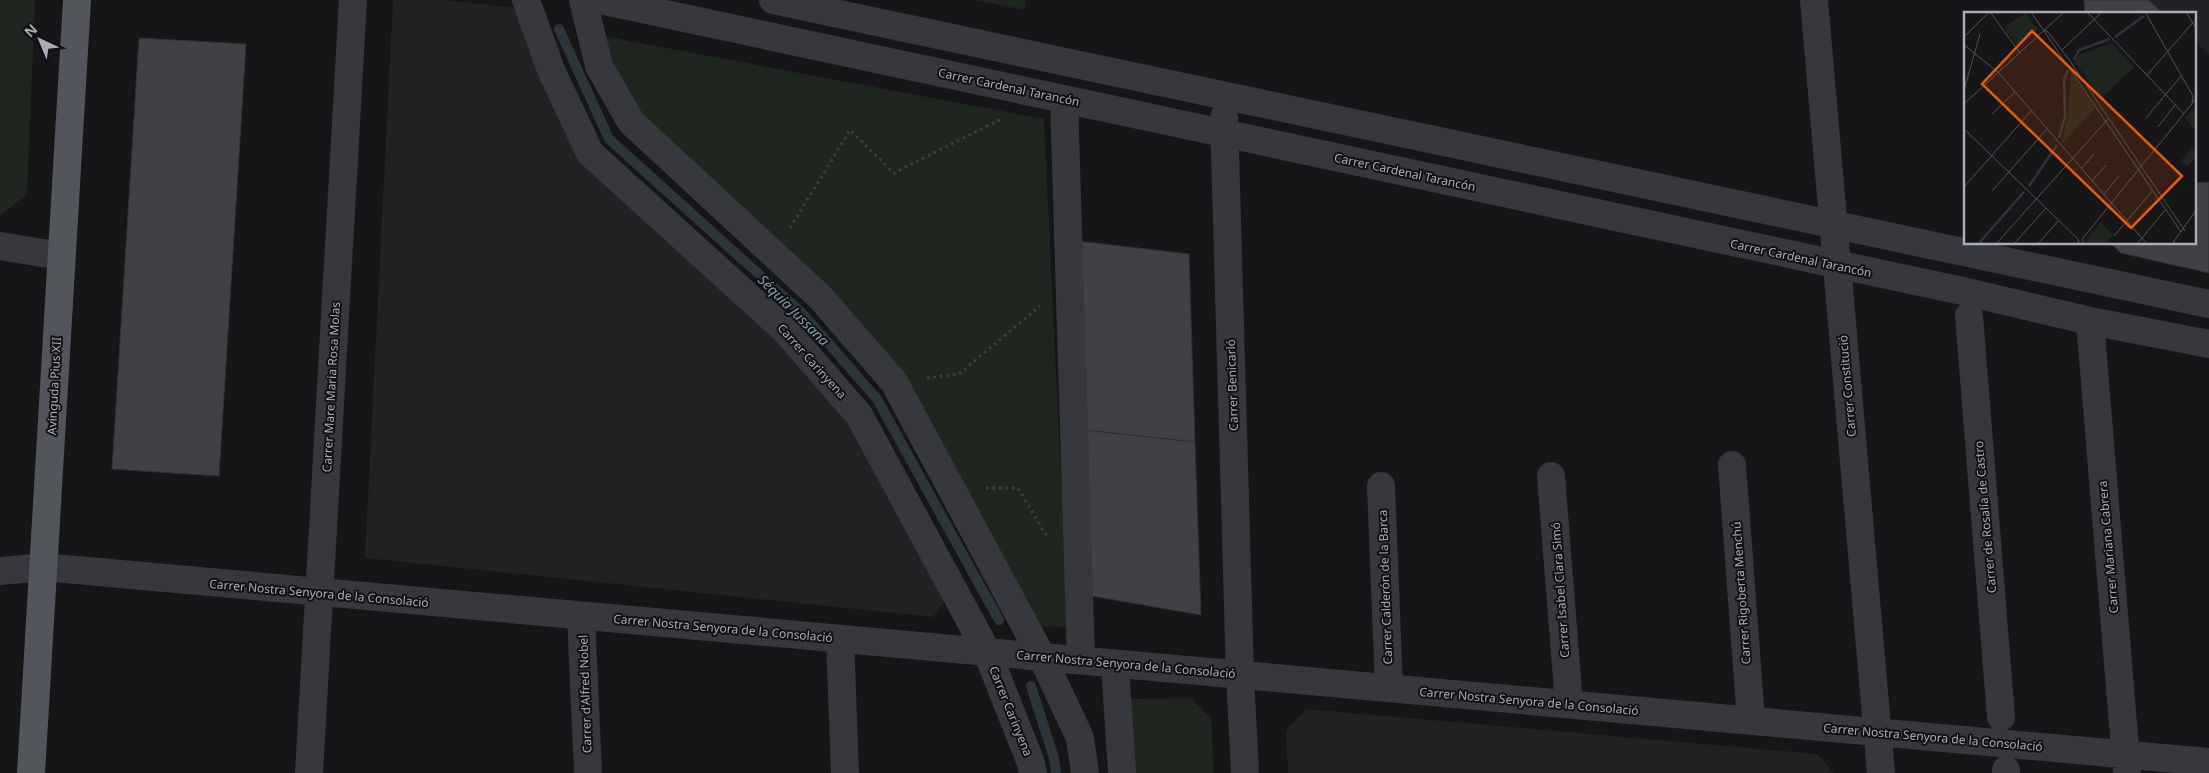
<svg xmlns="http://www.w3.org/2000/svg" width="2209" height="773" viewBox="0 0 2209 773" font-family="'Noto Sans',sans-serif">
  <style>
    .built { fill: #222225 }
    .green { fill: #1e261f }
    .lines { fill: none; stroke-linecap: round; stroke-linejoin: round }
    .stream { stroke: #2c353c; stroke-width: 10 }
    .building { fill: #404145; stroke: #303034 }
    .path { stroke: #3d3f44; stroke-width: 3; stroke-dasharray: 2.5 4; stroke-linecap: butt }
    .minor { stroke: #37383d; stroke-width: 28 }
    .major { stroke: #53555c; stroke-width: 28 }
    .labels { text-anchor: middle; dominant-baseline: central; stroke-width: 4; stroke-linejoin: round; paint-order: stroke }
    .street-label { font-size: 12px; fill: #a8adb8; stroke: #111113 }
    .water-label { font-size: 14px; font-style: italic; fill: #7f9bb3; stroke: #111113 }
    .inset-river { fill: none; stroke: #2c353c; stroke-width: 2.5 }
    .inset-road { fill: none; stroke: #505258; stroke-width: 1 }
    .view { fill: #e8590c; fill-opacity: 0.15; stroke: #e8590c; stroke-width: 2.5 }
    .inset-edge { fill: none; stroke: #a8adb8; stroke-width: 2.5 }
  </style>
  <rect width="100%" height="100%" fill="#161618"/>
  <path class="built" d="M393 0H446L522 9 540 77 770 333 851 419 945 601 933 617 365 558Z
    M2148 0H2209V54L2195 42V14H2164Z
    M1306 709 1817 754 1834 773H1288L1286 731Z"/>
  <path class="green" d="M0 0H35L27 194 0 216Z
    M974 0H1025V10Z
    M603 36 1044 119 1068 627 1041 626 940 446 640 114 615 71Z
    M1191 698 1211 718 1214 773H1132L1128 699Z"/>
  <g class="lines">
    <path class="stream" d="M559 29 609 139 803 314 877 399 999 620
      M1031 686 1054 758 1056 773"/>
  </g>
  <path class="building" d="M2084 0H2148L2164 14H2085Z
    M139 38 246 44 219 476 112 469Z
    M2209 182V273L2121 253 2111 244H2195V183Z
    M1078 241 1189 254 1195 442 1085 430Z
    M1085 430 1195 442 1201 615 1092 596Z"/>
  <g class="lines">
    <path class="path" d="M790 228 850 130 894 173 1001 119
      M927 378 959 374 1040 306
      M986 488H1018L1046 535"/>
    <path class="minor" d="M526 0 551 70 590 153 786 331 859 415 987 652 1031 763 1033 773
      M583 0 599 66 631 122 820 297 894 382 1042 657 1080 738 1085 773
      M600 0 1967 292 2090 321 2209 344
      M773 0 2209 304
      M1814 0 1881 773
      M1064 99 1081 660
      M1224 117 1240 675 1245 773
      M0 246 61 256
      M1969 316 2001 717
      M2090 321 2127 773
      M1732 465 1751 720
      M1551 476 1569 704
      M1381 486 1389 688
      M0 571 43 567 2209 762
      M581 616 588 773
      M840 639 845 773
      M1115 664 1122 773
      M2006 770V773
      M309 773 353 0"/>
    <path class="major" d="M31 773 77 0"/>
  </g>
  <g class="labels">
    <g class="street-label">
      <text transform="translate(1009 87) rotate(12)">Carrer Cardenal Tarancón</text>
      <text transform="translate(1405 172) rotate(12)">Carrer Cardenal Tarancón</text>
      <text transform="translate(1801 258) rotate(12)">Carrer Cardenal Tarancón</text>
      <text transform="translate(812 361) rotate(48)">Carrer Carinyena</text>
      <text transform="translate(1232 385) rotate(-92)">Carrer Benicarló</text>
      <text transform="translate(54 386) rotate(-87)">Avinguda Pius XII</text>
      <text transform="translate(1847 386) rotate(-95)">Carrer Constitució</text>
      <text transform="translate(331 387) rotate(-87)">Carrer Mare Maria Rosa Molas</text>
      <text transform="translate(1985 517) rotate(-95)">Carrer de Rosalía de Castro</text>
      <text transform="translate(2108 547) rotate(-95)">Carrer Mariana Cabrera</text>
      <text transform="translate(1385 587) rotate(-92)">Carrer Calderón de la Barca</text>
      <text transform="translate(1560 590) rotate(-94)">Carrer Isabel Clara Simó</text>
      <text transform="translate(319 593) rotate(5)">Carrer Nostra Senyora de la Consolació</text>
      <text transform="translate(1741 593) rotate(-94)">Carrer Rigoberta Menchú</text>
      <text transform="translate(723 628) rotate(5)">Carrer Nostra Senyora de la Consolació</text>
      <text transform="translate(1126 664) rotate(5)">Carrer Nostra Senyora de la Consolació</text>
      <text transform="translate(585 694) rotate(-92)">Carrer d'Alfred Nobel</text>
      <text transform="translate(1529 701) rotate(5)">Carrer Nostra Senyora de la Consolació</text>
      <text transform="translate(1011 711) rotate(68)">Carrer Carinyena</text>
      <text transform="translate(1933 737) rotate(5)">Carrer Nostra Senyora de la Consolació</text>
    </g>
    <g class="water-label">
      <text transform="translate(794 310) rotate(45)">Séquia Jussana</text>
    </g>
  </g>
  <g transform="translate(1964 12)">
    <rect width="232" height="232" fill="#161618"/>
    <path d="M62 1 74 18 54 34 42 19 43 13ZM148 31 170 55 137 87 111 50 116 42ZM107 61 131 96 99 131 98 130 104 99ZM231 95 232 97V119L221 106ZM228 135 232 144 224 155 217 149ZM137 210 149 223 141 232H126L122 228Z" fill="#1e261f"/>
    <path class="inset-river" d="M151 25 180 4M110 48 115 38 146 27M95 126 101 104 100 68 104 58M65 174 93 133M15 231 60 180"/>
    <path class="inset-road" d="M26 0 56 41M67 0 217 220M123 0 220 102M181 0 229 84 228 91M222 0 233 18M80 18 84 20 106 49 221 219M0 25 25 0M0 33 34 60 183 232M98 38 138 0M183 63 233 6M0 78 16 22M0 92 100 0M28 102 51 80M182 106 218 63M194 115 211 93M0 117 114 227 115 232M117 157 130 142M128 169 142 153M0 175 67 99M28 179 83 117M140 182 155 164M150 224 189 178M32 232 144 107M50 232 82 196M74 232 95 208M119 232V226L231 88M173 232 202 197M208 232 233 197"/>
    <path class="view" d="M68 19 218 164 167 216 18 72Z"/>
    <rect width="232" height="232" class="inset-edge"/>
  </g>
  <g transform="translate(40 40) rotate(316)" stroke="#111113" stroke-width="4" paint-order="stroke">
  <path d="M0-4L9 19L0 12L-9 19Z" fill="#a8adb8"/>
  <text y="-8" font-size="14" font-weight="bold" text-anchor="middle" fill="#a8adb8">N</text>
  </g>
</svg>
